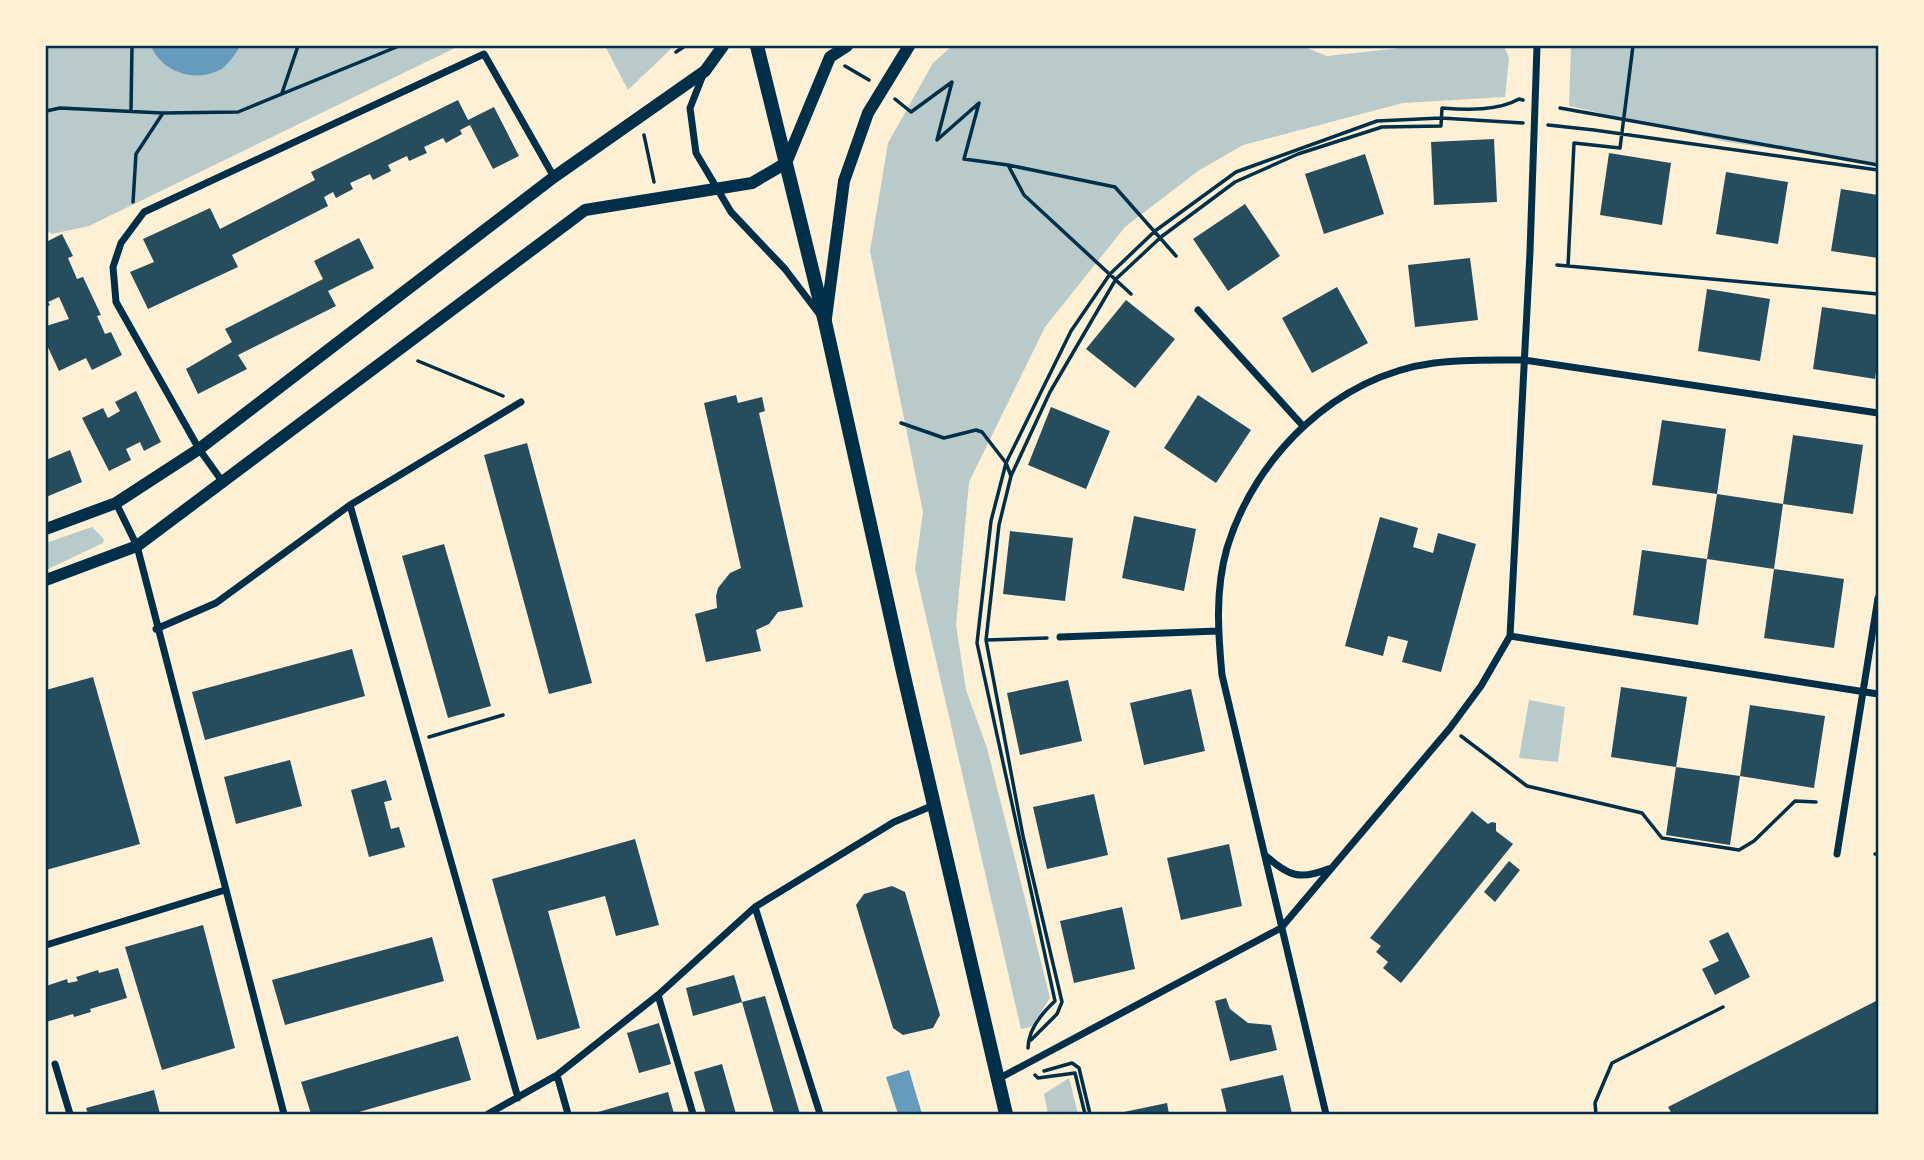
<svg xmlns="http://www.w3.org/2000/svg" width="1924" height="1160" viewBox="0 0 1924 1160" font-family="Karla,sans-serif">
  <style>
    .green { fill: #b9caca }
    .water { fill: #669bbc }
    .building { fill: #264d5e }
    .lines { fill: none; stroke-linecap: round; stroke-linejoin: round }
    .path { stroke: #003049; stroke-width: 3.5 }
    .minor { stroke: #003049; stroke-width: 7 }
    .tertiary { stroke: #003049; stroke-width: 12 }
    .secondary { stroke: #003049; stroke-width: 12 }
    .primary { stroke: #003049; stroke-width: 14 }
    .neatline { fill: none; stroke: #003049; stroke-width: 2.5 }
  </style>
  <rect width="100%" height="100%" fill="#fdf0d5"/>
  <path class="green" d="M46 46H459L89 226 52 234 46 230Z
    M605 46H674L628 90Z
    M952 46H1302L1327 56 1419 46H1504L1509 58 1505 97 1403 103 1243 145 1198 171 1125 227 1045 327 969 482 956 625 966 690 987 748 1050 998 1031 1027 1021 1029 915 569 923 512 870 251 888 143 933 63Z
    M1571 46H1878V164L1727 142 1569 106Z
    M92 527 104 539 103 543 46 570V543Z
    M1529 700 1565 707 1558 762 1519 758Z
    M1069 1078 1078 1114H1048L1044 1094Z"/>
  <path class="water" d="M151 46H240C236 53 230 62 223 68 198 84 162 73 151 46Z
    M909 1070 922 1114H898L886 1077Z"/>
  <path class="building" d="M458 100 468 120 494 107 519 156 493 169 470 125 460 130 462 134 446 143 443 138 424 147 427 153 409 161 407 156 388 165 391 171 373 180 370 174 350 183 353 189 336 198 333 192 324 197 328 206 232 255 238 267 148 309 130 272 154 262 143 239 210 208 220 229 315 180 311 172Z
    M1494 139 1497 202 1434 205 1431 142Z
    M1609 153 1671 163 1662 225 1600 215Z
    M1365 154 1384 214 1324 234 1305 174Z
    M1726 172 1788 182 1778 244 1716 234Z
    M1841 189 1878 195V258L1831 251Z
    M1245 204 1280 256 1228 291 1193 239Z
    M62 234 73 256 68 258 77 279 83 277 101 315 97 316 105 334 111 332 122 355 92 370 86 358 59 371 46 343V326L69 319 59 297 48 302 50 305 46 307V242Z
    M359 238 374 268 328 291 336 306 238 355 247 369 198 394 186 369 232 342 225 329 323 279 314 261Z
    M1470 258 1478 320 1415 327 1408 265Z
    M1337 287 1368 343 1312 373 1282 318Z
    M1707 289 1770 299 1760 361 1698 351Z
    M1126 300 1175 339 1135 388 1086 349Z
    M1822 307 1878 315V356L1875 379 1813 369Z
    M136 391 161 442 144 451 140 442 126 449 131 460 109 471 82 418 103 408 108 418 120 411 115 402Z
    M736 395 738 403 762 397 765 411 759 413 803 607 778 612 769 624 756 630 761 651 706 662 695 614 717 608 716 596 718 588 730 573 741 568 704 403Z
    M1198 395 1251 430 1216 483 1164 448Z
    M1051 407 1110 431 1086 489 1028 465Z
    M1662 420 1726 429 1717 494 1652 485Z
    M1793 435 1863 445 1853 514 1783 504 1774 569 1707 559 1698 625 1633 615 1642 550 1707 559 1717 494 1783 504Z
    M527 443 592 683 549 694 484 455Z
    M70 450 82 482 46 497V460Z
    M1134 516 1196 529 1184 591 1122 578Z
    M1380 517 1418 528 1413 547 1433 553 1438 533 1476 544 1441 672 1402 662 1408 641 1388 636 1383 656 1345 646Z
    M1010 531 1073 538 1065 601 1003 594Z
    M444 544 491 706 448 718 402 556Z
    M1774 569 1844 579 1834 648 1764 638Z
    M352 649 365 696 205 740 192 692Z
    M93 677 140 844 46 870V690Z
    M1068 680 1082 741 1020 755 1007 693Z
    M1621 687 1687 697 1676 767 1740 776 1730 845 1666 835 1676 767 1611 757Z
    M1191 689 1205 751 1144 765 1130 703Z
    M1750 705 1825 716 1814 788 1740 776Z
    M290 760 302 806 236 824 224 777Z
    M386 780 392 800 384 802 391 829 399 827 405 847 369 857 351 790Z
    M1094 794 1108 855 1047 869 1033 807Z
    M1472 811 1488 824 1492 822 1496 823V831L1513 844 1401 983 1383 968 1388 962 1376 952 1381 946 1370 938Z
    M635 839 659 925 616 936 605 896 548 911 580 1028 537 1040 492 879Z
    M1229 844 1242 906 1181 920 1167 858Z
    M1509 861 1520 870 1495 902 1484 892Z
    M892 886 905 892 940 1015 933 1028 903 1035 893 1028 856 905 864 894Z
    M1122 907 1135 969 1074 983 1060 921Z
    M203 925 235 1048 162 1070 125 947Z
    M1728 932 1750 977 1715 995 1702 969 1719 961 1709 941Z
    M432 937 444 981 285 1025 272 980Z
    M118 968 127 998 90 1009 91 1012 74 1017 73 1014 46 1022V986L67 979 68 983 78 981 76 977 98 970 99 973Z
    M734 975 742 1002 765 996 800 1114H774L742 1002 693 1016 686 988Z
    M1226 998 1230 1009 1248 1023 1271 1025 1277 1050 1230 1061 1215 1001Z
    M1878 1000V1114H1672L1668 1107Z
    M659 1023 671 1064 639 1073 627 1033Z
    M458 1036 471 1080 352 1114H311L301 1082Z
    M722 1064 736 1114H706L694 1072Z
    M1283 1075 1292 1114H1227L1221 1089Z
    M154 1090 160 1114H88L86 1108Z
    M668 1092 674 1114H591Z
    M1167 1103 1169 1114H1119V1113Z"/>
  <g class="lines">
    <path class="path" d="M676 52 685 46
      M845 66 869 80
      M282 93 298 46
      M895 99 911 112 952 82 937 140 979 103 964 159 1008 165 1024 195 1131 294
      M1560 108 1878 165
      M131 110 132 46
      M46 111 60 108 162 113
      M1548 125 1594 130 1878 170
      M644 135 654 182
      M1008 165 1115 187 1176 256
      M133 202 136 154 163 113 238 112 399 46
      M1557 265 1878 294
      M1568 266 1574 143 1620 148 1633 46
      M418 361 503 396
      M901 423 944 438 976 430 982 432 1006 463 1011 476
      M986 640 1047 638
      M1461 736 1527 786 1642 813 1662 838 1739 850 1754 841 1795 801 1816 802
      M429 737 503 715
      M1875 854H1878
      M1031 1040 1057 1014 1062 1002 1023 836 986 640 999 525 1011 476 1050 392 1116 279 1161 237 1235 182 1298 154 1382 127 1441 126 1442 108C1467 110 1498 111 1519 99L1523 100
      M1028 1048C1028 1030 1042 1013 1055 1001L977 643 991 521 1006 463 1071 331 1110 274 1155 231 1236 172 1377 121 1441 118 1523 123
      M1044 1071 1072 1063 1079 1068 1090 1114
      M1035 1075 1038 1078 1075 1073 1085 1114
      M1596 1114 1595 1103 1612 1063 1723 1007"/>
    <path class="minor" d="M703 75 690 108 696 153 731 212 785 269 820 315
      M1198 310 1303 426
      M222 481 199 449 116 302 113 267 121 243 144 212 484 54 554 177
      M116 503 137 546 284 1114
      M350 505 518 1098
      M156 629 216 603 350 505 521 402
      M1510 636 1878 694
      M1060 637 1218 631
      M1837 854 1878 598
      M1265 855C1287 875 1299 881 1328 869
      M755 907 820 1114
      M46 945 225 890
      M658 995 693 1114
      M55 1064 70 1114
      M557 1075 568 1114
      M998 1079 1281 928 1450 728 1481 686 1510 636 1530 252 1537 46
      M488 1114 557 1075 658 995 755 907 894 822 934 805
      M1326 1114 1222 675C1218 633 1215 590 1227 548 1255 456 1336 376 1434 363 1463 359 1494 360 1524 360L1878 413"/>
    <path class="tertiary" d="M786 163 830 57 847 46
      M826 318 844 181 868 113 909 46"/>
    <path class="secondary" d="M46 529 116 503 199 449 554 177 705 71 723 46
      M46 580 137 546 585 210 752 183 786 163"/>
    <path class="primary" d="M757 46 825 322 903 672 1006 1114"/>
  </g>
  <rect width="1924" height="1160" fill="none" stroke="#fdf0d5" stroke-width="94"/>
  <rect x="47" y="47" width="1830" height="1066" class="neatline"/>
</svg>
